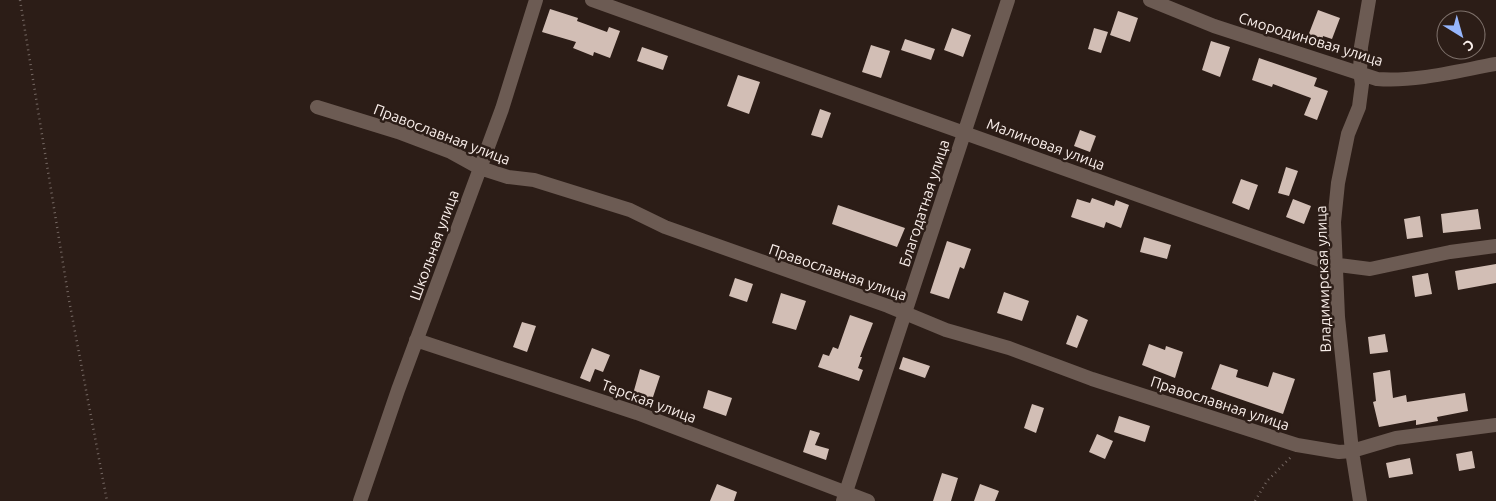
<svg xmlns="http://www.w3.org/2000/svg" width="1496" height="501" viewBox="0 0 1496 501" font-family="Ubuntu,sans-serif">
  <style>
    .building { fill: #d2beb5 }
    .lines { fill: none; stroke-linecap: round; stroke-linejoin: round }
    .path { stroke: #756863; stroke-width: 2.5; stroke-dasharray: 1 4; stroke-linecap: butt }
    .minor { stroke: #6c5b53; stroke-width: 14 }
    .labels { text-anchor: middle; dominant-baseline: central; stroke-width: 5; stroke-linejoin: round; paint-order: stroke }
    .street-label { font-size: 15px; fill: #f9eeea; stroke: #2c1d17 }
  </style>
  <rect width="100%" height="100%" fill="#2c1d17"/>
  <path class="building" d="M550 9 578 18 577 21 607 32 609 27 620 31 610 58 594 52 593 56 573 48 576 42 542 32Z
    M1318 10 1340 18 1332 39 1323 36 1322 41 1308 36Z
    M1118 11 1138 18 1130 42 1110 35Z
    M952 28 971 35 963 57 944 50Z
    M1094 28 1108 32 1101 53 1088 49Z
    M905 39 935 49 931 60 901 50Z
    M1211 41 1230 47 1220 77 1202 70Z
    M871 45 890 51 881 78 862 72Z
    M642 47 668 56 663 70 637 61Z
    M1259 58 1317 78 1314 86 1328 91 1317 120 1304 115 1311 98 1273 84 1272 87 1252 80Z
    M738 75 760 82 749 114 727 106Z
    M820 109 831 113 822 138 811 135Z
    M1080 130 1096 136 1090 152 1074 146Z
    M1286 167 1298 171 1289 196 1278 193Z
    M1241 179 1258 185 1249 210 1232 203Z
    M1092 198 1114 206 1116 200 1129 205 1121 228 1106 222 1104 228 1071 217 1077 199 1090 203Z
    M1293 199 1311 206 1304 224 1286 217Z
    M838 205 905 228 897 247 832 224Z
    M1478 209 1481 229 1443 233 1441 214Z
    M1420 216 1423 237 1407 239 1404 219Z
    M1144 237 1171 245 1167 259 1140 252Z
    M947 241 971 249 964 269 960 267 949 299 930 293Z
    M1496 264V283L1458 290 1455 271Z
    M1428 273 1432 294 1415 297 1412 276Z
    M735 278 753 284 747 302 729 296Z
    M1004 292 1029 301 1022 321 997 313Z
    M781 293 806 301 796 330 772 323Z
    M850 315 873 323 860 357H862L858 368 863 370 859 381 818 367 823 354 829 356 833 347 838 349Z
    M1077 315 1088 320 1077 348 1066 344Z
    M522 322 536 326 527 352 513 347Z
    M1385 334 1388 352 1370 354 1368 337Z
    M1149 344 1165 350 1166 346 1183 352 1175 378 1142 365Z
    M592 348 610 355 603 372 595 369 590 382 580 378Z
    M903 357 930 366 925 378 899 369Z
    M1220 364 1238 370 1236 377 1268 387 1273 372 1295 379 1283 414 1211 389Z
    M640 369 660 376 652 400 633 394Z
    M1390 370 1393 398 1406 395 1407 402 1465 393 1468 411 1437 417 1438 421 1416 425V420L1379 427 1373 402 1376 401 1373 373Z
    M708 390 732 398 726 416 703 408Z
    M1032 404 1044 408 1036 433 1024 428Z
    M1119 416 1150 426 1145 442 1114 432Z
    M810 430 820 433 815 445 829 449 826 460 803 452Z
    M1097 434 1113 441 1105 459 1089 452Z
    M1472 451 1475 468 1459 471 1456 454Z
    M1410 458 1413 474 1389 478 1386 463Z
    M942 473 958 478 951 501H933Z
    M717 484 737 492 734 501H710Z
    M980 484 999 491 995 501H974Z"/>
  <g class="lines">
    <path class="path" d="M20 0 69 300 107 501
      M1255 501 1267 481 1292 456"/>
    <path class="minor" d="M592 0 1331 264 1370 269 1450 252 1496 246
      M1150 0 1214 26 1377 79C1416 82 1457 71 1496 64
      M317 107 398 132 451 152 480 168 508 177 534 180 630 210 665 227 888 306 946 330 1009 348 1092 379 1297 445 1339 452 1352 451 1396 438 1496 425
      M416 340 637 413 868 501
      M360 501 398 390 502 109 536 0
      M843 501 1008 0
      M1360 501 1352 451 1338 317 1334 222 1338 183 1348 134 1359 107 1362 84 1360 72 1361 47 1369 0"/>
  </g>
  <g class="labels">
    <g class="street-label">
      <text transform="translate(1311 39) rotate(17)">Смородиновая улица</text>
      <text transform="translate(442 134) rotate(21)">Православная улица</text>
      <text transform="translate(1046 144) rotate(20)">Малиновая улица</text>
      <text transform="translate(924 203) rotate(-72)">Благодатная улица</text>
      <text transform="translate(434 245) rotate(-70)">Школьная улица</text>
      <text transform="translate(838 272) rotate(19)">Православная улица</text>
      <text transform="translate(1323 279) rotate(-92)">Владимирская улица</text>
      <text transform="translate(649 401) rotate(20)">Терская улица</text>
      <text transform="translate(1220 403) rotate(18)">Православная улица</text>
    </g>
  </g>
  <g transform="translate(1461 35) rotate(143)"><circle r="24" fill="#2c1d17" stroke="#7e716b"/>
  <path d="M0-4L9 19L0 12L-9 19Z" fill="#96b6fd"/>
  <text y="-8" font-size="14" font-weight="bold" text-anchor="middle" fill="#f9eeea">С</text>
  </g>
</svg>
